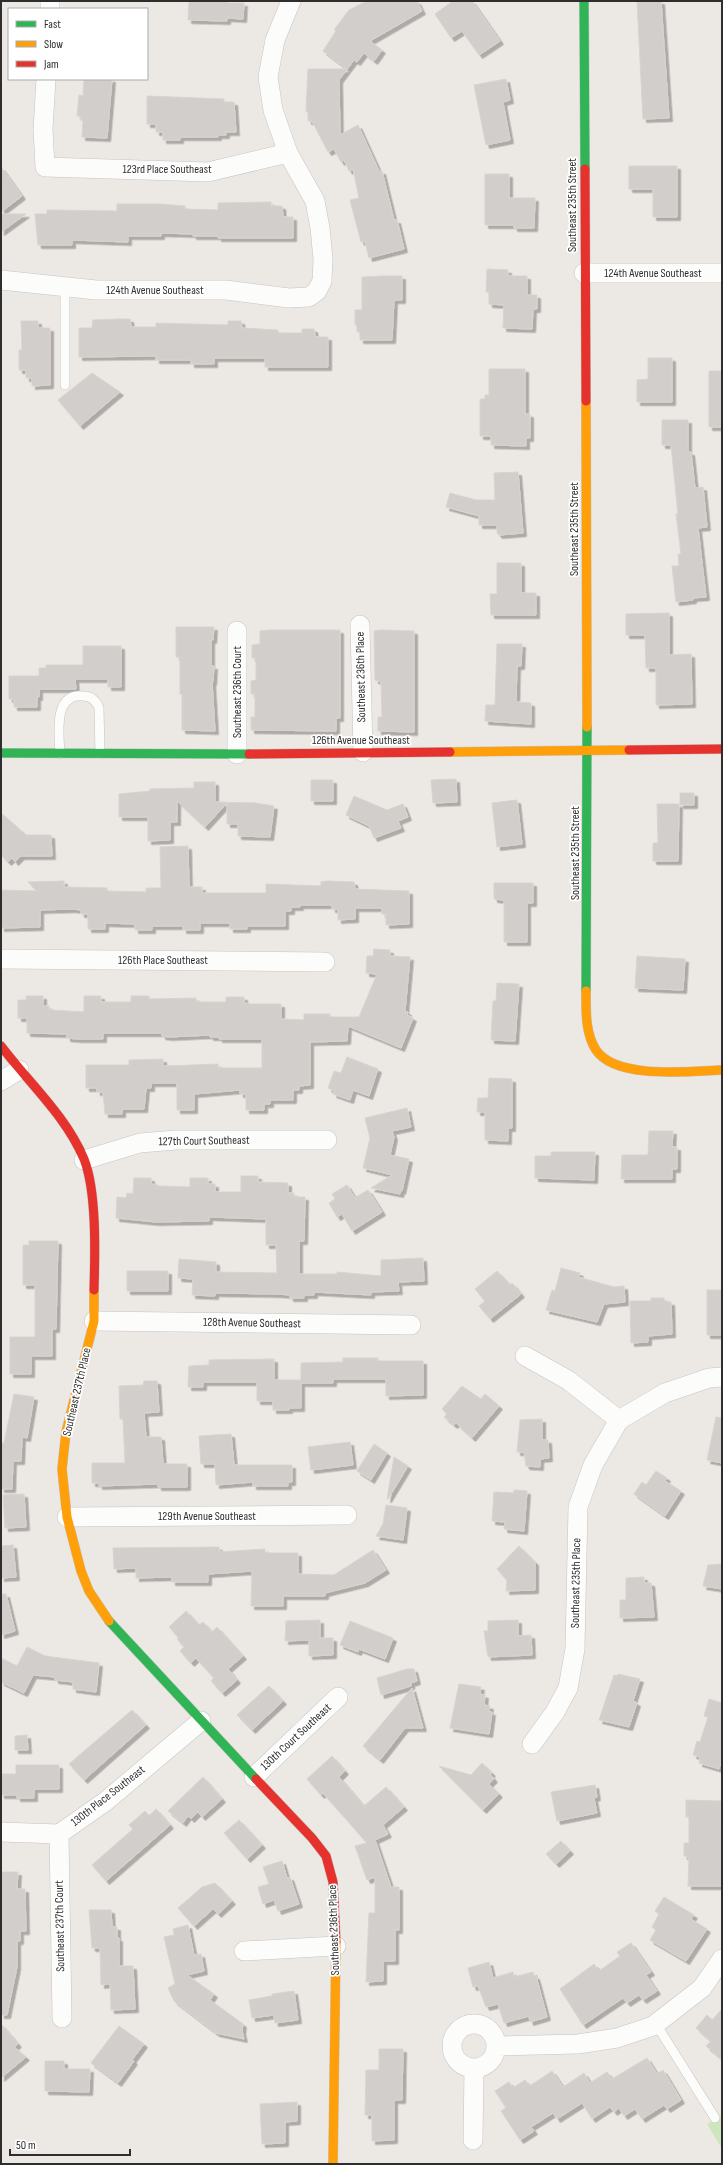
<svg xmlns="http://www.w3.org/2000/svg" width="723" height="2165" viewBox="0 0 723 2165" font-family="'Sofia Sans Condensed',sans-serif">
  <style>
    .green { fill: #cee6be }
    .building { fill: #d1cecb; stroke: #d7d4d0; filter: url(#shadow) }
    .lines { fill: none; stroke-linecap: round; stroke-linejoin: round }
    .lane-casing { stroke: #c5c4c5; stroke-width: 10 }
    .street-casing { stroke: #c5c4c5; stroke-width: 20 }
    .fast-casing { stroke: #c5c4c5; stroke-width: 10 }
    .slow-casing { stroke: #c5c4c5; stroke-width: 10 }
    .jam-casing { stroke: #c5c4c5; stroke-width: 10 }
    .lane { stroke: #fcfcfb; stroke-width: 9 }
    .street { stroke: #fcfcfb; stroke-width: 19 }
    .fast { stroke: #30b455; stroke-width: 9 }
    .slow { stroke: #ff9f0a; stroke-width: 9 }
    .jam { stroke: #e5322d; stroke-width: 9 }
    .labels { text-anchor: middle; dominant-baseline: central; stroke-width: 3.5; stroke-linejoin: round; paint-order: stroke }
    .street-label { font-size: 12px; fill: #2e2e2e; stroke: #fff }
  </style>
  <defs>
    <filter id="shadow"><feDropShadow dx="3.5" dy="3.5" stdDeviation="0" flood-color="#0004"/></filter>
  </defs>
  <rect width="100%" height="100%" fill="#ece8e4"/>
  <path class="green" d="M722 2116V2149L707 2124Z"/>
  <path class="building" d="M189 1H228L227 3H244L243 19 227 18V21L188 20Z
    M367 1H417L422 11 370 41 382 50 374 61 364 53 357 62 354 60 339 80 340 135 358 125 379 171H382L394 220H397L404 249 369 258 365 241 361 242 350 200 359 198 353 169 349 171 344 160 341 162 334 149 328 152 312 121H308V112H306L308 69H347L323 51 336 31 334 30 349 10Z
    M453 1H472L500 41 479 55 462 31 451 38 435 14Z
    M637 1H661L669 118 643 119Z
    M84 79H112L107 138 82 137 83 120H81V116H77L79 95 83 96Z
    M506 79 510 100 503 102 510 140 486 145 474 85Z
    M147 96 224 99V102H234L236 132H226V135H218V137H180V140H163V132H156V124H147Z
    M629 166H677V217H653V189H629Z
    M1 167 22 196 1 212Z
    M485 174H509V198H535L534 228H514V225H485Z
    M271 202V206H282L283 217H293V238H218V236H193V234L161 233V236H128V242L72 240V245H38L35 214H47V210L117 211V204H160L185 206V209L218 210V203Z
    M1 214H26L1 232Z
    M487 269 508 270V276H527V295H537V309H533L532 329 503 328 504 305 489 304V292H486Z
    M382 276H402V300H394L392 340H360V332H357V325H355V310H362V277Z
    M117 319H130L131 327H156V323L228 325V321H241L242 328 278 330V333H302V329H314L315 337H328V367H265V358H214V364H191V360H156V356L79 357V328H92L93 320Z
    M21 321H38V328H50V385L32 386V378H26V370H19V350H22Z
    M648 358H672V402H637V380L648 379Z
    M489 369H525V414H530V438H526V446L491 445V438L489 436H480V399H485V395H489Z
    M709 371H722V427H709Z
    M92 373 120 392 80 426 58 400Z
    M662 420H688V452H691L695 488 703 487 707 527 698 528 706 597 693 598V600L676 602 672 566H679L678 554H681L676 514H678L671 445H662Z
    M518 472 523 533 499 535 497 533V525H479V516L446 507 450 493 476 500H495L494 473Z
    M497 563H521V593H536V615H491L490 594H497Z
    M669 613V655L691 654 692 704 656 705V668H646L645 635H626V614Z
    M176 627H214L213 640H211V666H214L213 682H212L215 731 182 730V694H180V657H176Z
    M268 630H340V718H336V731L251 730V717H255V694H251V681L256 680V658H252V645L260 644V631Z
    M381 630 414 631V732L378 731V717H382L381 682 375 680 374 631Z
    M497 644H522L521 666H517L516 702 531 703V724L485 721 486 705H495Z
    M83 646H121V687H108V679H75L76 689H39V697H37V707H14V699H9V676H39V668H46V665H83Z
    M456 779 457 802 433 803 431 780Z
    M311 780H333V801H311Z
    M194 782H215V802L255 803 274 806 270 837 238 836V824H227V803L205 827 177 801V822H170V840L148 841V817H119V794L150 791V789L194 788Z
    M680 793H694V805H680Z
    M354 796 387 810 403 804 408 817 398 821 401 828 374 838 369 826 346 815Z
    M517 800 522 844 497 847 492 803Z
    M657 804H679L678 861H653V843H658Z
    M1 813 26 835H51L52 856H21L15 862 12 858 8 862 1 855Z
    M188 846 189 887H202V893H266V884L321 886V882L328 881 354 882 355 889 409 891V924L386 925V914H382V908H355V919L338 920V909H332V905H300V907H291V911H285V926H247V929H230V923H200V930H183V926H152V930H135V924L105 923V929H88V914H81V910L72 909 40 910V927L1 928V890L37 891 28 882 64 881V887L107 888V891L146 892V888H161L160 847Z
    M494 883H533V903H527V942H504V900L494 899Z
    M374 949 390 950V956L410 957 405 1011 408 1012 407 1015 413 1018 401 1048 348 1026 347 1041 310 1042V1085L299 1086V1090H293V1100H270V1104H264V1110H246V1094H240V1090L194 1094V1110H177V1083H151V1088H146L144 1109H122V1114H105L103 1092H97V1088H86V1065H129V1060L163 1059V1066L218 1064V1068H262V1039H219V1037H210V1035L169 1037 162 1036V1033H103V1039H77L67 1038V1034L27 1033V1018H18V1000H26V996H43V1006H49V1010L84 1012V996H101V1002H131V996H149V999L196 998V1002H226V997H244V1003L250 1004H281V1019L304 1020V1014H330V1017H359L377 974 366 973 367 956H373Z
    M637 956 685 959 683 990 635 988Z
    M497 983 519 984 515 1041 491 1040 493 1001H496Z
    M347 1057 378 1069 369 1096 353 1090 350 1100 333 1094 334 1091 328 1088 334 1071 341 1073Z
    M489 1078 512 1079V1128H508V1141L485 1140V1112H477L478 1098H488Z
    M407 1108 411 1127 392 1131 394 1137 390 1155 409 1159 402 1191 401 1190 400 1194 371 1188 392 1175 363 1168 370 1138 365 1118Z
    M649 1131H673L672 1147H677V1169H672V1179H621L622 1155H648Z
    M551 1152H595L594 1180 535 1178V1156H551Z
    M241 1176H258V1182L288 1183V1193H294V1197H305L304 1241H299V1274H337V1272L381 1276V1260L423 1258 424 1281 398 1282 399 1291 371 1292V1295L314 1292V1295H304V1298H290V1295L278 1294 215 1293V1296L192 1295 193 1279 178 1278 179 1259 216 1262V1272L277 1273 276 1245H266V1219L209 1217V1221L156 1222 116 1218 117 1197 126 1198 127 1193 133 1194 134 1178H151V1184L158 1185V1186L190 1187V1178H208V1184H215V1192H241Z
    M347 1185 356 1200V1197L368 1190 382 1212 352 1231 342 1214 337 1217 329 1203 335 1199 332 1194Z
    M29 1241H58L56 1329H52V1356H31V1374H10V1337H35V1285H23V1245H29Z
    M561 1268 580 1273 578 1277 614 1287 624 1286 625 1302 604 1304 597 1322 546 1310 552 1290 555 1291Z
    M127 1271H168V1291H127Z
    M497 1271 510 1285 512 1283 521 1294 490 1319 479 1306 485 1301 475 1289Z
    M707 1290H722V1335H707Z
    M651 1298H664V1302H671L672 1334 648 1336V1342L631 1343 630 1301H651Z
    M343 1358H378V1361H423V1395L386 1396V1379H333V1383H301V1408H289V1410H273V1401H257V1382H203V1387H188L189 1366 209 1365V1360L274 1359V1380H301V1363L343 1362Z
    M144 1381H157L159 1412 144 1413 146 1437H161L163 1464H187V1487H158V1484L99 1486V1483H92V1463H125L123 1419H120L119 1386 143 1385Z
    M462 1386 481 1399 485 1394 499 1406 472 1438 456 1423 454 1425 444 1417 447 1414 442 1409Z
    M14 1394 34 1397 27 1438 22 1437 21 1461H13L12 1489H1V1443H4Z
    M716 1417 722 1418V1463L707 1460Z
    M542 1419V1440H548L549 1458 540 1459V1467L526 1466 524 1452H517L520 1420Z
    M231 1434 234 1465H292V1482H288V1486H253V1482L216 1485 215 1464H201L199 1436Z
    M350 1442 353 1465 311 1470 308 1447Z
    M374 1444 387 1453 371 1480 357 1471Z
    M394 1457 408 1466 388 1499H387Z
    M656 1471 667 1478 665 1481 681 1491 665 1516 634 1494 642 1482 646 1485Z
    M514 1490 527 1491 524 1531 504 1529 505 1522 492 1521 494 1492 514 1493Z
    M24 1494 26 1527 5 1528 3 1495Z
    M386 1505 407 1508 403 1540 376 1536 383 1524Z
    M13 1545 16 1577 1 1578V1546Z
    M519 1546 535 1562V1590L506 1591 507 1580 497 1569Z
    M219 1547V1552L265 1549V1553H298V1574L334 1575 373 1550 386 1570 365 1583 325 1593V1596H283V1606H251L252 1571 208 1574V1582H172V1577L136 1578V1568L114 1569 113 1548Z
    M722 1564V1589L703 1586 708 1565Z
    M644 1577V1583H651L654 1617 620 1618V1600H626V1578Z
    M1 1594H6L15 1631 1 1635Z
    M186 1611 199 1625 203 1622 212 1632 217 1627 243 1656 228 1669 237 1680 222 1693 211 1681 214 1678 196 1658 191 1663 180 1651 184 1647 177 1639 179 1638 169 1627Z
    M320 1620V1638H333V1655L309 1656V1640L285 1641 286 1621Z
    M518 1620V1636L531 1635 532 1655 488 1657 484 1631H488V1621Z
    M350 1621 393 1638 385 1659 359 1649 358 1652 340 1645Z
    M27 1647 45 1656 99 1663 96 1692 73 1689V1682L55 1680V1677L33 1675 24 1693 1 1682V1658L17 1666Z
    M407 1669H414L417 1681 411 1683V1686L381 1695 377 1678Z
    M618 1674 640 1679 633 1701 637 1703 629 1727 599 1720 614 1675 617 1676Z
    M459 1684 481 1687 480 1694 485 1695 484 1705 490 1706 489 1712H492L489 1734 450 1728Z
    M269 1686 283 1701 252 1730 237 1715Z
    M412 1688 423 1728H405L380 1760 363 1746Z
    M709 1699 722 1703V1759L719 1769 699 1763 700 1757 693 1755 697 1741 700 1742 708 1717 704 1716Z
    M132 1710 146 1725 84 1780 69 1764Z
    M27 1735 28 1750H15V1736Z
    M332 1756 345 1771 339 1777 364 1806 386 1787 404 1807 383 1825 388 1834 375 1840 391 1887H399V1930H395V1961H383V1981L366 1982 369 1913H375V1877L367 1880 355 1846 367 1843 323 1793 321 1795 307 1779Z
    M482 1763 492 1773 490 1774 494 1779 489 1784 499 1794 483 1810 439 1766 471 1775Z
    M16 1765H59V1789H34V1798H17V1795H1V1774H16Z
    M203 1777 222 1799 202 1817 198 1812 191 1819 188 1816 183 1823 168 1811Z
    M595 1785 597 1797 594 1798 597 1813 557 1821 551 1792Z
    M686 1800 721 1801 722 1886H688L689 1857 684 1856V1843H689V1817H686Z
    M156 1809 170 1825 106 1881 92 1865 133 1829 129 1825 145 1811 149 1816Z
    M239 1820 262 1845 247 1859 224 1833Z
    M561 1841 570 1851 556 1864 546 1854Z
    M282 1861 287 1878 290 1877 299 1904 278 1911 274 1900 263 1904 258 1887 269 1884 263 1867Z
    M1 1872H18L17 1889H25L26 1931H20V1941H17V1967L7 2015H1Z
    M215 1883 232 1901 218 1914 213 1909 194 1926 178 1908 202 1887Z
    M664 1897 694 1915 691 1919 707 1929 686 1961 650 1940 656 1930 652 1927 659 1914 655 1911Z
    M89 1910H111L112 1927H117V1938H119V1966H133L135 2009 111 2010 110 1984 101 1985 100 1948H92Z
    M188 1925 194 1955 201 1954 204 1971 187 1975 214 1994 210 2000 243 2024 242 2031 244 2039 216 2033 174 2001 168 1988 175 1984 164 1937 174 1935 173 1929Z
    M631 1943 651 1972 646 1975 657 1991 643 2000 639 1995 627 2003 623 1998 583 2025 560 1989 594 1964 599 1971 620 1956 617 1952Z
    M489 1962 493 1978 513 1972 514 1977 533 1972 534 1976H536L547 2017 530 2022 529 2016 504 2023 498 2004 486 2007 478 1986 473 1987 468 1968Z
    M294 1991 298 2020 275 2023 274 2015 252 2018 249 2000 272 1996V1994Z
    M722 2009V2059L706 2046 711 2041 696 2028 707 2015 712 2020Z
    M1 2024 18 2044 14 2047 26 2057 1 2078Z
    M119 2026 144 2044 132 2060 134 2061 118 2083 91 2063Z
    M379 2049H403L402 2100H394V2140L372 2141V2115H365L366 2070H379Z
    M647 2058 657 2074 663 2070 681 2100 667 2109 664 2105 642 2119 635 2109 624 2116 619 2108 614 2112 610 2107 592 2119 582 2103 557 2119 553 2113 531 2127 534 2131 520 2140 501 2111 506 2108 495 2091 509 2082 513 2088 525 2080 530 2086 552 2071 563 2087 584 2073 590 2083 607 2072 612 2079Z
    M45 2061H64V2069H90L89 2092 45 2091Z
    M297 2102V2121L285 2122V2143L262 2144 260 2104Z"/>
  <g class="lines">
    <defs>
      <path id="lane" d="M65 286V385
        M60 754C59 734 53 693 83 696 91 696 96 700 99 708L100 754
        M656 2024 715 2118"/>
      <path id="street" d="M50 9V1
        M46 79 43 129 45 167 208 172 288 153
        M584 273H722
        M1 280 96 290H226L289 298 309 297 317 291 322 281 323 259 320 228 315 201 288 153 273 110 268 77 275 40 291 1
        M360 625 363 752
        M237 631V754
        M1 959 325 962
        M1 1081 19 1070
        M84 1160 140 1143 176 1140H327
        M94 1321 411 1325
        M525 1356 568 1380 619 1420
        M67 1517 347 1515
        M532 1744 555 1712 568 1688 575 1649 578 1507 593 1465 619 1420 665 1393 709 1378 722 1377
        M254 1777 338 1697
        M1 1832 59 1834 106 1801 201 1721
        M59 1834 62 2018
        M244 1951 336 1946
        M452 2046a22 22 0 1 1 44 0a22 22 0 1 1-44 0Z
        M496 2046 578 2044 617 2038 653 2026 702 1988 722 1959
        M473 2140 474 2069"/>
      <path id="fast" d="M584 1 585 169
        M1 753 249 754
        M586 991 587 727
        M109 1621 256 1779"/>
      <path id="slow" d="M586 401 587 727
        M450 752 629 750
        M586 991C586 1010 585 1033 596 1050 616 1080 691 1071 722 1070
        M94 1290V1321L66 1432 62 1469 67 1517 81 1571 89 1591 109 1621
        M333 2164 336 1942"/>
      <path id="jam" d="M585 169 586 401
        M629 750 722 749
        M249 754 450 752
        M1 1046C29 1083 66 1116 84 1159 97 1192 95 1255 94 1290
        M256 1779 312 1838 326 1856 333 1882 336 1942"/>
    </defs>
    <use href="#lane" class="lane-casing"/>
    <use href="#street" class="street-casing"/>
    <use href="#fast" class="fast-casing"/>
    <use href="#slow" class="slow-casing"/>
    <use href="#jam" class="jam-casing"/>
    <use href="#lane" class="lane"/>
    <use href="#street" class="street"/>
    <use href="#fast" class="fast"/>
    <use href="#slow" class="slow"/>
    <use href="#jam" class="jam"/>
  </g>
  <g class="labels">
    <g class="street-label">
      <text x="167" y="169">123rd Place Southeast</text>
      <text transform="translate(572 205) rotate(-90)">Southeast 235th Street</text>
      <text x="653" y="273">124th Avenue Southeast</text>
      <text x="155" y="290">124th Avenue Southeast</text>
      <text transform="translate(574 529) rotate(-90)">Southeast 235th Street</text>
      <text transform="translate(361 677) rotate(-91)">Southeast 236th Place</text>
      <text transform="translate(237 692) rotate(-90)">Southeast 236th Court</text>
      <text x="361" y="740">126th Avenue Southeast</text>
      <text transform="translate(575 853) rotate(-90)">Southeast 235th Street</text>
      <text x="163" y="960">126th Place Southeast</text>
      <text transform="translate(204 1141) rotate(-1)">127th Court Southeast</text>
      <text transform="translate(252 1323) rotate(1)">128th Avenue Southeast</text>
      <text transform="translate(77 1392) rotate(-77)">Southeast 237th Place</text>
      <text x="207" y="1516">129th Avenue Southeast</text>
      <text transform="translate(576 1583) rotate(-89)">Southeast 235th Place</text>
      <text transform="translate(296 1737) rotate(-43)">130th Court Southeast</text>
      <text transform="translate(108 1796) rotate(-38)">130th Place Southeast</text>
      <text transform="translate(60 1926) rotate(-91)">Southeast 237th Court</text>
      <text transform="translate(334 1930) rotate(-92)">Southeast 236th Place</text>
    </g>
  </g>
  <rect width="723" height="2165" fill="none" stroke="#2e2e2e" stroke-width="4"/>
  <rect x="8" y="8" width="140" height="72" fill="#ffffff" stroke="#ababab"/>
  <rect x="16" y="21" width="20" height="6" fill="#30b455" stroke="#ababab"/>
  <text x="44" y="28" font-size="12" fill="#2e2e2e">Fast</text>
  <rect x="16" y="41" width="20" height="6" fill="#ff9f0a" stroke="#ababab"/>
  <text x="44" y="48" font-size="12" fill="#2e2e2e">Slow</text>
  <rect x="16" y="61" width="20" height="6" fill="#e5322d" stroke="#ababab"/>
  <text x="44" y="68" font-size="12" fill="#2e2e2e">Jam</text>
  <path d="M10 2149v6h120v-6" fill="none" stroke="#2e2e2e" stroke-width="2"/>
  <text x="16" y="2149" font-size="12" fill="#2e2e2e" stroke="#ffffff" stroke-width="3" paint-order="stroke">50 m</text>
</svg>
